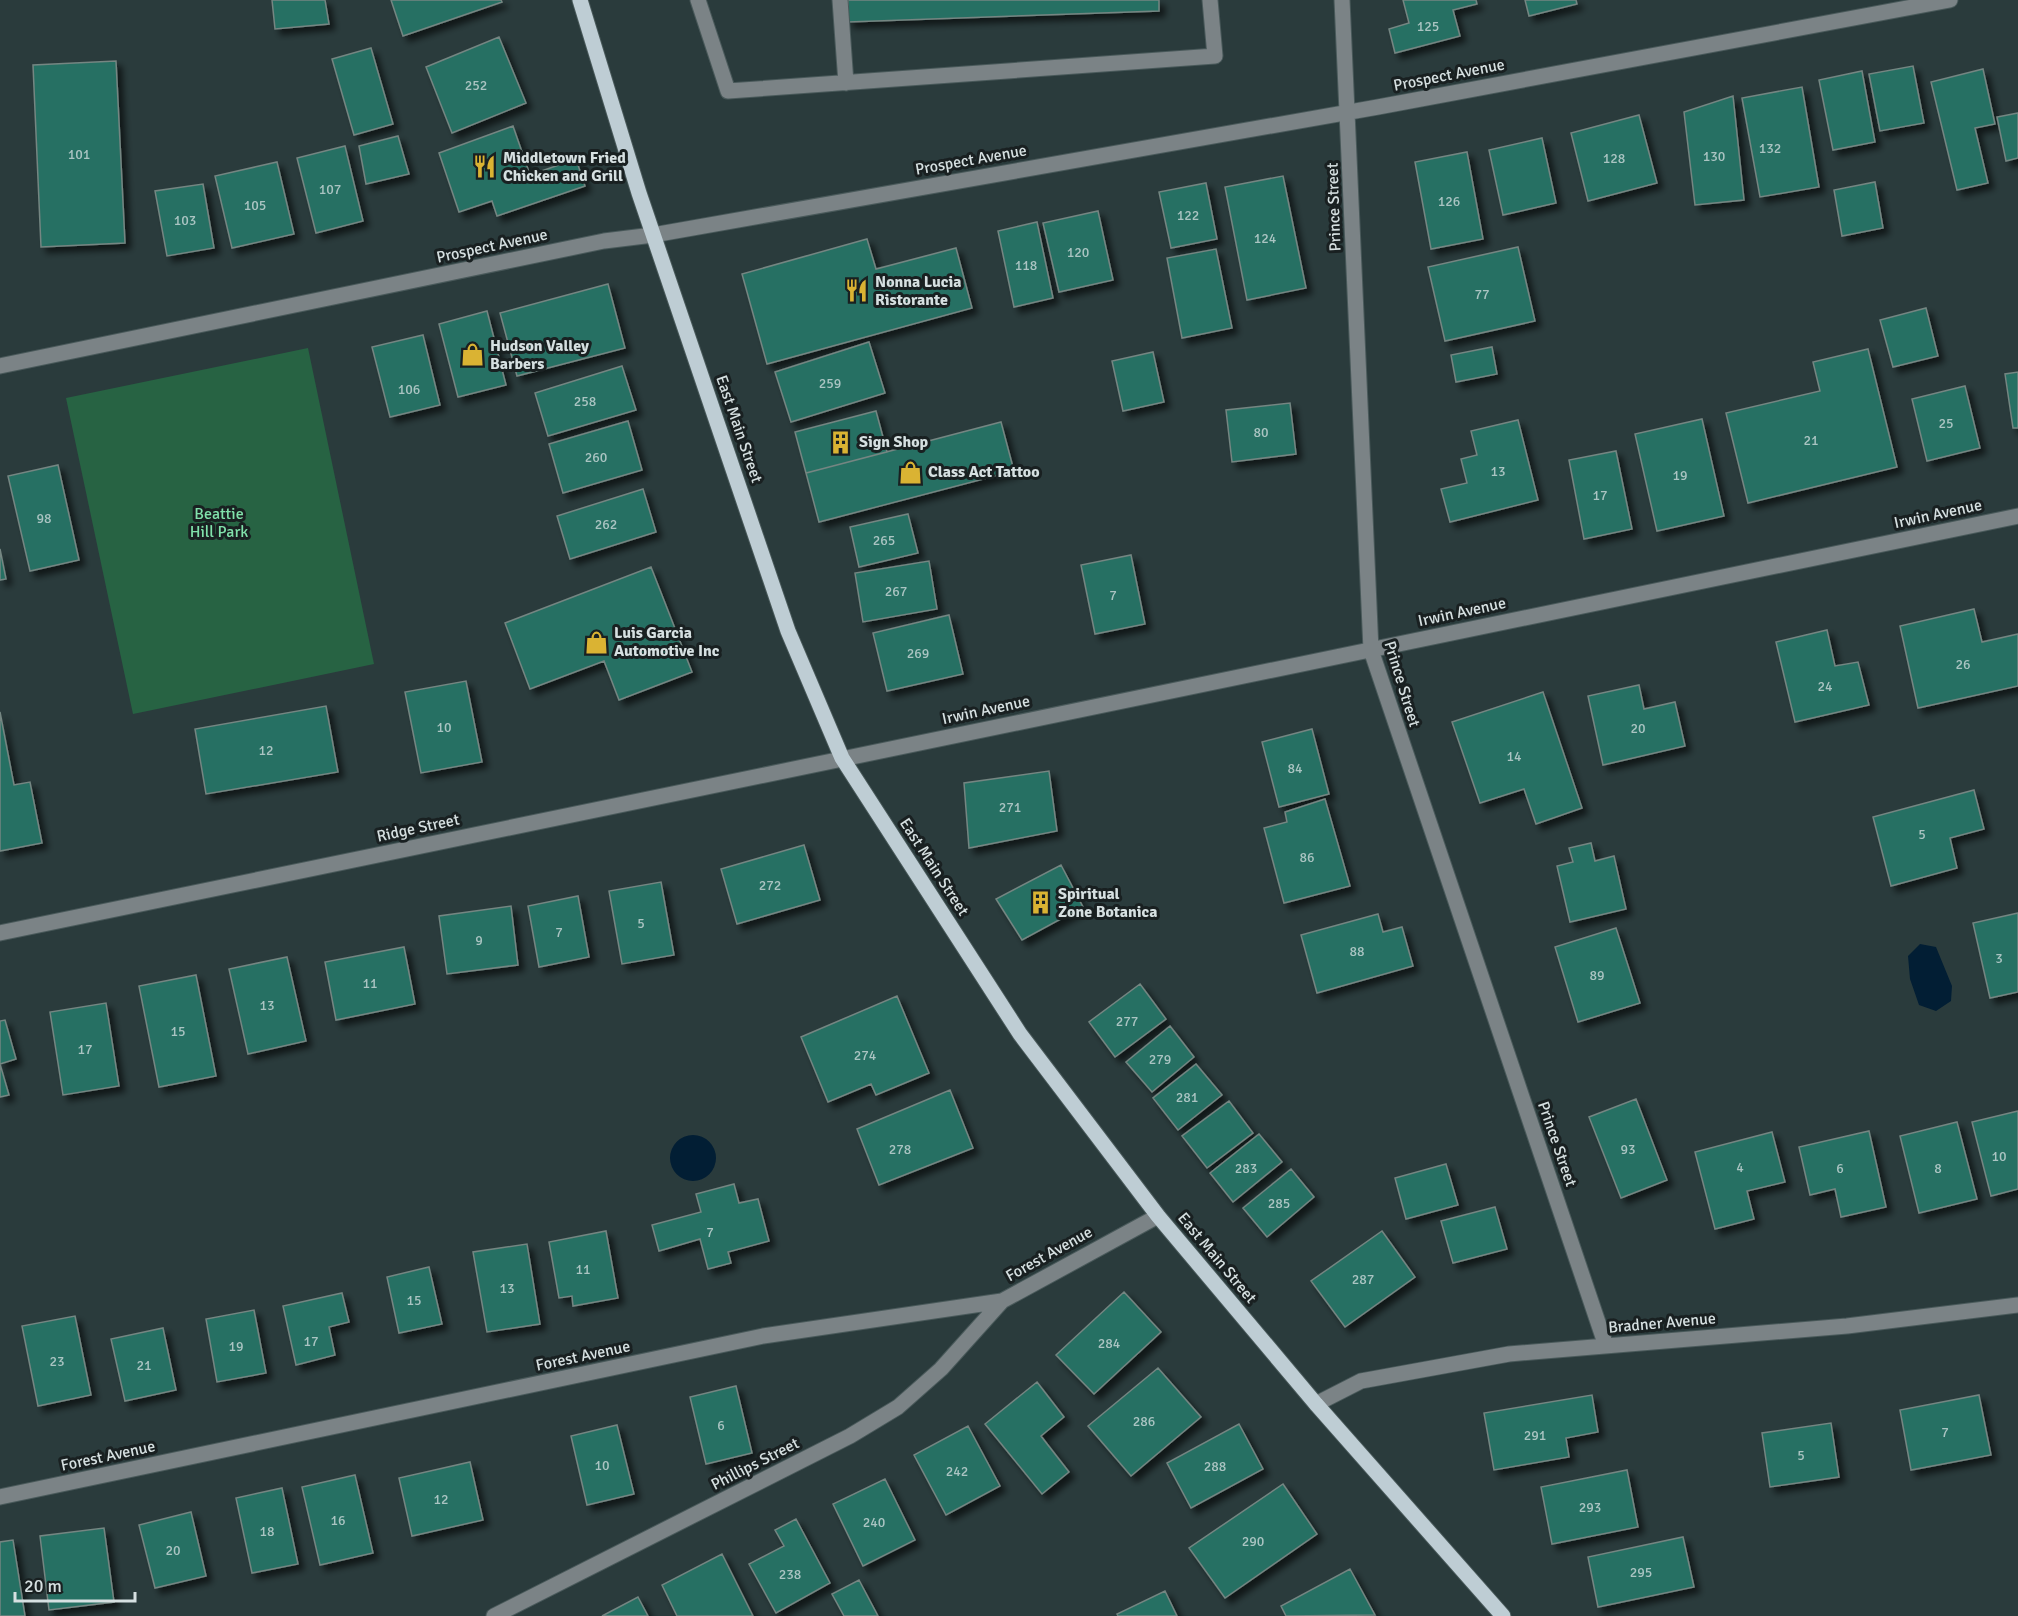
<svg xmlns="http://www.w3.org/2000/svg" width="2018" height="1616" viewBox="0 0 2018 1616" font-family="Signika,sans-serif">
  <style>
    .green { fill: #276343 }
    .water { fill: #021e34 }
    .building { fill: #286f63; stroke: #748682; stroke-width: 1.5; filter: url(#shadow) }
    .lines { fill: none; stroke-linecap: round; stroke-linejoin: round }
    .minor-casing { stroke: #49595a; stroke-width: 17 }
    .major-casing { stroke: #49595a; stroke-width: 17 }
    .minor { stroke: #7b8386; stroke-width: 15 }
    .major { stroke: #becdd4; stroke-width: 15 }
    .labels { text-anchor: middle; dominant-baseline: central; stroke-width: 6; stroke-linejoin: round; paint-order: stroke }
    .number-label { font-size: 14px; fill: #aac4c2 }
    .street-label { font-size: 16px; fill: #d6e0e1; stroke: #192021 }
    .poi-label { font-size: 16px; font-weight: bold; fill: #d6e0e1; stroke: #192021; text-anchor: start }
    .park-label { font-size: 16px; fill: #81e2ab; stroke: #192021 }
  </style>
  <defs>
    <filter id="shadow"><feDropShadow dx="5.5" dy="5.5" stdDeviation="3" flood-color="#0009"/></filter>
  </defs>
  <rect width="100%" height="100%" fill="#2a3b3c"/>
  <path class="green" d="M308 348 374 664 133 714 66 398Z"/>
  <path class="water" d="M1920 944 1936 947 1952 986 1951 1001 1936 1011 1919 1005 1910 979 1908 956Z
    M670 1158a23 23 0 1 1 46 0a23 23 0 1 1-46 0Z"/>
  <path class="building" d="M272 0H325L329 24 275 29Z
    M391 0H501L502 2 403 36Z
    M848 0H1159V11L848 22Z
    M1403 0H1476L1477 4 1453 10 1460 36 1395 53 1389 29 1409 23Z
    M1525 0H1576L1577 4 1529 16Z
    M499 37 526 103 452 133 426 67Z
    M371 48 393 124 354 135 332 59Z
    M116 61 125 243 41 247 33 65Z
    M1913 66 1924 123 1880 131 1869 74Z
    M1983 69 1995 124 1975 128 1988 183 1957 190 1931 82Z
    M1862 71 1875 142 1833 150 1819 80Z
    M1802 87 1819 187 1760 197 1742 98Z
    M1733 96 1744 200 1695 205 1684 112Z
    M2018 113V158L2006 161 1997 117Z
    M1639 115 1657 183 1588 201 1571 133Z
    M513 126 530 175 576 159 585 186 497 216 492 201 459 212 439 153Z
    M398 136 409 174 366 184 359 146Z
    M1542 138 1556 203 1503 215 1489 150Z
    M345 146 363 221 316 233 297 158Z
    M1467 152 1483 239 1431 249 1415 162Z
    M277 162 294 234 232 248 215 176Z
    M1283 176 1306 288 1247 300 1225 187Z
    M1875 182 1883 228 1842 236 1834 190Z
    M1206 183 1217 239 1171 248 1159 192Z
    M203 184 214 248 167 256 155 191Z
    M1098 211 1113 280 1059 292 1043 223Z
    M1037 222 1053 298 1014 307 998 231Z
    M867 239 876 269 956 248 972 308 767 364 742 274Z
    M1518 247 1535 321 1445 341 1428 267Z
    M1216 249 1232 328 1182 338 1167 258Z
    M608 284 625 348 517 376 500 313Z
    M1926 308 1938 356 1893 367 1880 320Z
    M487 311 506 385 458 397 439 324Z
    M423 335 440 405 390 417 372 347Z
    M869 342 885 393 791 422 775 372Z
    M1492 347 1497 374 1456 382 1451 355Z
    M1868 349 1897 467 1748 503 1726 413 1820 391 1813 362Z
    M1153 352 1164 402 1123 411 1112 361Z
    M622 366 636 410 548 436 535 393Z
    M2018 372V428H2013L2005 374Z
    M1965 386 1980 448 1927 461 1912 399Z
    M1290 403 1296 454 1232 462 1226 410Z
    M876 411 887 452 806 473 795 432Z
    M1702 419 1724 516 1657 531 1635 434Z
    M1518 420 1538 500 1450 522 1441 489 1467 483 1461 459 1477 455 1471 431Z
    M628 421 642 470 563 493 549 444Z
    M1001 422 1014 471 819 522 806 473Z
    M1616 451 1632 529 1584 539 1569 460Z
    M58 465 79 560 30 571 8 476Z
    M643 489 656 532 570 559 557 516Z
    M908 514 918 553 859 567 850 527Z
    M0 549 6 579 0 580Z
    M1131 555 1145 624 1095 634 1081 565Z
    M929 561 937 609 863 622 855 573Z
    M651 567 692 672 619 700 604 661 530 689 505 623Z
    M1974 609 1982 642 2018 634V686L1918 708 1900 626Z
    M949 615 963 674 887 691 873 633Z
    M1827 630 1835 666 1858 662 1869 705 1795 722 1776 642Z
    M466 681 482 762 421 773 405 692Z
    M1639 685 1644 709 1675 702 1685 746 1603 765 1588 696Z
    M1543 692 1582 808 1536 824 1524 789 1480 803 1452 722Z
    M326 706 338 772 206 794 195 729Z
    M0 712 14 785 30 782 42 843 0 851Z
    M1312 729 1329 794 1279 807 1262 742Z
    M1049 771 1057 831 969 848 964 783Z
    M1974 790 1984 829 1950 838 1957 868 1891 886 1873 817Z
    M1325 799 1350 886 1284 903 1264 828 1287 822 1285 812Z
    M1591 843 1595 861 1614 856 1626 909 1570 922 1557 866 1573 862 1569 848Z
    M804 845 820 900 737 924 721 869Z
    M1061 865 1083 907 1022 940 996 899Z
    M661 882 674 955 622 964 609 891Z
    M578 896 589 957 539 967 528 906Z
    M511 906 518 965 447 974 439 916Z
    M2018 913V992L1990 998 1973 923Z
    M1378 914 1383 932 1402 927 1413 966 1317 993 1301 935Z
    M1616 928 1640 1003 1578 1022 1555 947Z
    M404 947 415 1004 336 1020 325 962Z
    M287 957 306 1041 248 1054 229 969Z
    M196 975 216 1076 159 1087 139 986Z
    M1140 984 1166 1019 1115 1057 1089 1022Z
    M897 996 929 1073 876 1095 871 1084 828 1102 801 1037Z
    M106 1003 119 1086 63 1095 50 1012Z
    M5 1020 16 1059 0 1064 9 1095 0 1097V1021Z
    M1170 1026 1194 1057 1152 1092 1126 1062Z
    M1196 1064 1222 1095 1178 1130 1153 1098Z
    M950 1090 973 1148 879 1185 857 1129Z
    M1636 1099 1667 1180 1621 1198 1589 1117Z
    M1229 1101 1253 1133 1207 1168 1182 1136Z
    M2018 1111V1189L1991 1196 1972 1122Z
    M1957 1122 1977 1199 1919 1213 1900 1136Z
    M1869 1131 1886 1207 1841 1217 1835 1189 1810 1195 1799 1147Z
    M1772 1132 1785 1182 1747 1191 1754 1219 1715 1229 1695 1152Z
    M1259 1134 1282 1162 1233 1202 1210 1173Z
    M1446 1164 1458 1205 1406 1219 1395 1178Z
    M1291 1169 1314 1197 1267 1237 1243 1208Z
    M734 1184 739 1203 758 1199 769 1241 728 1252 731 1263 708 1269 700 1239 659 1251 652 1225 701 1212 696 1194Z
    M1495 1207 1507 1249 1453 1263 1441 1221Z
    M606 1231 618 1298 573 1306 572 1296 559 1298 549 1242Z
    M1382 1231 1415 1277 1345 1327 1311 1281Z
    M527 1244 540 1324 487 1332 473 1252Z
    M429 1267 442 1324 399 1333 387 1277Z
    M1124 1292 1161 1332 1094 1394 1056 1355Z
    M342 1293 349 1322 329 1327 335 1355 296 1365 283 1306Z
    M254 1310 266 1373 217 1382 206 1319Z
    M75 1316 91 1395 38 1406 22 1326Z
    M163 1328 176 1390 125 1401 111 1339Z
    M1158 1368 1201 1417 1131 1476 1088 1426Z
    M1037 1382 1064 1417 1041 1436 1069 1472 1042 1494 985 1424Z
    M736 1386 752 1453 706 1464 690 1397Z
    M1592 1395 1598 1432 1566 1438 1569 1457 1494 1470 1484 1413Z
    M1979 1395 1991 1455 1911 1470 1900 1410Z
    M1831 1423 1839 1477 1770 1487 1762 1433Z
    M1239 1424 1263 1469 1191 1508 1167 1463Z
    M617 1425 634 1494 587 1505 571 1436Z
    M968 1426 1000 1486 946 1515 914 1455Z
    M470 1462 483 1520 412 1536 399 1478Z
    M1627 1470 1638 1527 1552 1544 1541 1487Z
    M355 1475 373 1553 320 1565 302 1487Z
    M885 1479 915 1540 863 1566 833 1504Z
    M1283 1484 1317 1534 1225 1598 1189 1548Z
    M282 1488 298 1564 252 1573 236 1498Z
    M191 1512 206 1576 155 1588 139 1525Z
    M796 1519 830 1583 776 1613 749 1564 784 1546 775 1530Z
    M104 1528 114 1602 49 1610 40 1536Z
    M1683 1537 1694 1587 1598 1607 1588 1557Z
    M13 1540 25 1616H0V1542Z
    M722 1554 753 1616H677L662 1585Z
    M1350 1569 1375 1615 1286 1616 1281 1606Z
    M859 1580 878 1616H844L832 1594Z
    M1165 1591 1177 1616H1118L1117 1614Z
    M638 1597 648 1616H602Z"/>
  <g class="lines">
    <defs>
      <path id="minor" d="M698 0 728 91 1215 56 1210 0
        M840 0 846 83
        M1342 0 1371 650 1606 1346
        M0 366 604 241 653 235 1378 107 1950 0
        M0 933 2018 516
        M1316 1404 1361 1381 1509 1354 1847 1326 2018 1305
        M0 1497 763 1336 1002 1301 1158 1216
        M494 1616 850 1436 898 1407 941 1369 1002 1301"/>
      <path id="major" d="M580 0 639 193 788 631 842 758 1020 1034 1158 1216 1316 1404 1503 1616"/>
    </defs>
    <use href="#minor" class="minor-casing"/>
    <use href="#major" class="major-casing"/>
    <use href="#minor" class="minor"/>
    <use href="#major" class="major"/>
  </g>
  <defs>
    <symbol id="restaurant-bare" viewBox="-9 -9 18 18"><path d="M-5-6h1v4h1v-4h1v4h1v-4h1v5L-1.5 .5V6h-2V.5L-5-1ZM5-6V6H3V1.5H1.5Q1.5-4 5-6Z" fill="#dab333" stroke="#192021" stroke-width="2.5" paint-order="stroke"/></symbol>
    <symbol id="shop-bare" viewBox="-9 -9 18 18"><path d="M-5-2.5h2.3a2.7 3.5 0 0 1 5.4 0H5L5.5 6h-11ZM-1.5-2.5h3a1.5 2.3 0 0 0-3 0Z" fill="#dab333" stroke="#192021" stroke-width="2.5" paint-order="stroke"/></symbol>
    <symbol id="building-bare" viewBox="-9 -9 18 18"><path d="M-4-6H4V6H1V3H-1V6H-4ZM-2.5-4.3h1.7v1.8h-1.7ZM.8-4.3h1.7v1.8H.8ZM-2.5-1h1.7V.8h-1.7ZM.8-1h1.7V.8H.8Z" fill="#dab333" stroke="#192021" stroke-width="2.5" paint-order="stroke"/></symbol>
  </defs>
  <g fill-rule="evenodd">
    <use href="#restaurant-bare" x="468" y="150" width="33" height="33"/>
    <use href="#restaurant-bare" x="840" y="274" width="33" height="33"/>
    <use href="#shop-bare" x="456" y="338" width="33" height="33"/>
    <use href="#building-bare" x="824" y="426" width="33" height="33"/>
    <use href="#shop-bare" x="894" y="456" width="33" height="33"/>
    <use href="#shop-bare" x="580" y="626" width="33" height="33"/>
    <use href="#building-bare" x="1024" y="886" width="33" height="33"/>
  </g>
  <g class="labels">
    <g class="number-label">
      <text x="1428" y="26">125</text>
      <text x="476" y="85">252</text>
      <text x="1770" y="148">132</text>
      <text x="79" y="154">101</text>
      <text x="1714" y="156">130</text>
      <text x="1614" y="158">128</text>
      <text x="330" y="189">107</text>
      <text x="1449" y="201">126</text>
      <text x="255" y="205">105</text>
      <text x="1188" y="215">122</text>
      <text x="185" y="220">103</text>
      <text x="1265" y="238">124</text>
      <text x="1078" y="252">120</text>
      <text x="1026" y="265">118</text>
      <text x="1482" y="294">77</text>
      <text x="830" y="383">259</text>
      <text x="409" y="389">106</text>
      <text x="585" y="401">258</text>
      <text x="1946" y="423">25</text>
      <text x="1261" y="432">80</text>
      <text x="1811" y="440">21</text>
      <text x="596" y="457">260</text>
      <text x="1498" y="471">13</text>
      <text x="1680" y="475">19</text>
      <text x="1600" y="495">17</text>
      <text x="44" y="518">98</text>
      <text x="606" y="524">262</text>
      <text x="884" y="540">265</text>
      <text x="896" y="591">267</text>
      <text x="1113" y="595">7</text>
      <text x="918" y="653">269</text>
      <text x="1963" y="664">26</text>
      <text x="1825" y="686">24</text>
      <text x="444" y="727">10</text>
      <text x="1638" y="728">20</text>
      <text x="266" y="750">12</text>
      <text x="1514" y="756">14</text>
      <text x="1295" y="768">84</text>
      <text x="1010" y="807">271</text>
      <text x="1922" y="834">5</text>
      <text x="1307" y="857">86</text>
      <text x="770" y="885">272</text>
      <text x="641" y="923">5</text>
      <text x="559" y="932">7</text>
      <text x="479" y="940">9</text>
      <text x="1357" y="951">88</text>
      <text x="1999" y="958">3</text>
      <text x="1597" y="975">89</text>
      <text x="370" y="983">11</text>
      <text x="267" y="1005">13</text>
      <text x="1127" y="1021">277</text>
      <text x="178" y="1031">15</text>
      <text x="85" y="1049">17</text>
      <text x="865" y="1055">274</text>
      <text x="1160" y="1059">279</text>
      <text x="1187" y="1097">281</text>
      <text x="900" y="1149">278</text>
      <text x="1628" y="1149">93</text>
      <text x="1999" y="1156">10</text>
      <text x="1740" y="1167">4</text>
      <text x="1246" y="1168">283</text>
      <text x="1840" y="1168">6</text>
      <text x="1938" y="1168">8</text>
      <text x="1279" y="1203">285</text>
      <text x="710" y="1232">7</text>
      <text x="583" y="1269">11</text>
      <text x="1363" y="1279">287</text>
      <text x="507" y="1288">13</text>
      <text x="414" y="1300">15</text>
      <text x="311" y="1341">17</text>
      <text x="1109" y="1343">284</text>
      <text x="236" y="1346">19</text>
      <text x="57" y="1361">23</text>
      <text x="144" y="1365">21</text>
      <text x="1144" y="1421">286</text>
      <text x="721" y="1425">6</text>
      <text x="1945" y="1432">7</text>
      <text x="1535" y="1435">291</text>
      <text x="1801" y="1455">5</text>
      <text x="602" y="1465">10</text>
      <text x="1215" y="1466">288</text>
      <text x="957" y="1471">242</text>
      <text x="441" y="1499">12</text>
      <text x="1590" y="1507">293</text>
      <text x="338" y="1520">16</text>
      <text x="874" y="1522">240</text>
      <text x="267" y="1531">18</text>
      <text x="1253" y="1541">290</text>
      <text x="173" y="1550">20</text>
      <text x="1641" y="1572">295</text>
      <text x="790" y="1574">238</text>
    </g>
    <g class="street-label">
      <text transform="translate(1449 75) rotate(-11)">Prospect Avenue</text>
      <text transform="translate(971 160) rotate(-10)">Prospect Avenue</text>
      <text transform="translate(1334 207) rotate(-92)">Prince Street</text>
      <text transform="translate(492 246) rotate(-12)">Prospect Avenue</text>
      <text transform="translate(739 429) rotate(71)">East Main Street</text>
      <text transform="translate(1938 514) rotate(-12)">Irwin Avenue</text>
      <text transform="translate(1462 612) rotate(-12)">Irwin Avenue</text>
      <text transform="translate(1402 684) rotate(73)">Prince Street</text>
      <text transform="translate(986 710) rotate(-12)">Irwin Avenue</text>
      <text transform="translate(418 828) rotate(-12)">Ridge Street</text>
      <text transform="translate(934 867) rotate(57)">East Main Street</text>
      <text transform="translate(1557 1144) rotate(71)">Prince Street</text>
      <text transform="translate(1049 1254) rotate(-29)">Forest Avenue</text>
      <text transform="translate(1217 1258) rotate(50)">East Main Street</text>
      <text transform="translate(1662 1323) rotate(-5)">Bradner Avenue</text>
      <text transform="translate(583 1356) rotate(-12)">Forest Avenue</text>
      <text transform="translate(108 1456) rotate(-12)">Forest Avenue</text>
      <text transform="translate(755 1464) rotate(-27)">Phillips Street</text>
    </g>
    <g class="poi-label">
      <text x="503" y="158">Middletown Fried<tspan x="503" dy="18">Chicken and Grill</tspan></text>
      <text x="875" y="282">Nonna Lucia<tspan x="875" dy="18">Ristorante</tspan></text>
      <text x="490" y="346">Hudson Valley<tspan x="490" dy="18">Barbers</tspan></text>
      <text x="859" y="442">Sign Shop</text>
      <text x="928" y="472">Class Act Tattoo</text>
      <text x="614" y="633">Luis Garcia<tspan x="614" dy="18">Automotive Inc</tspan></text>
      <text x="1058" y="894">Spiritual<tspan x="1058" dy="18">Zone Botanica</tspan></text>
    </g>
    <g class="park-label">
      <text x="219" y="514">Beattie<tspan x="219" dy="18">Hill Park</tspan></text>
    </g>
  </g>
  <path d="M15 1592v9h120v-9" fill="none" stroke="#d6e0e1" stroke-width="3"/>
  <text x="24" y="1592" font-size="18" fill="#d6e0e1" stroke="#192021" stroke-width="4.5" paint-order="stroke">20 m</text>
</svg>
